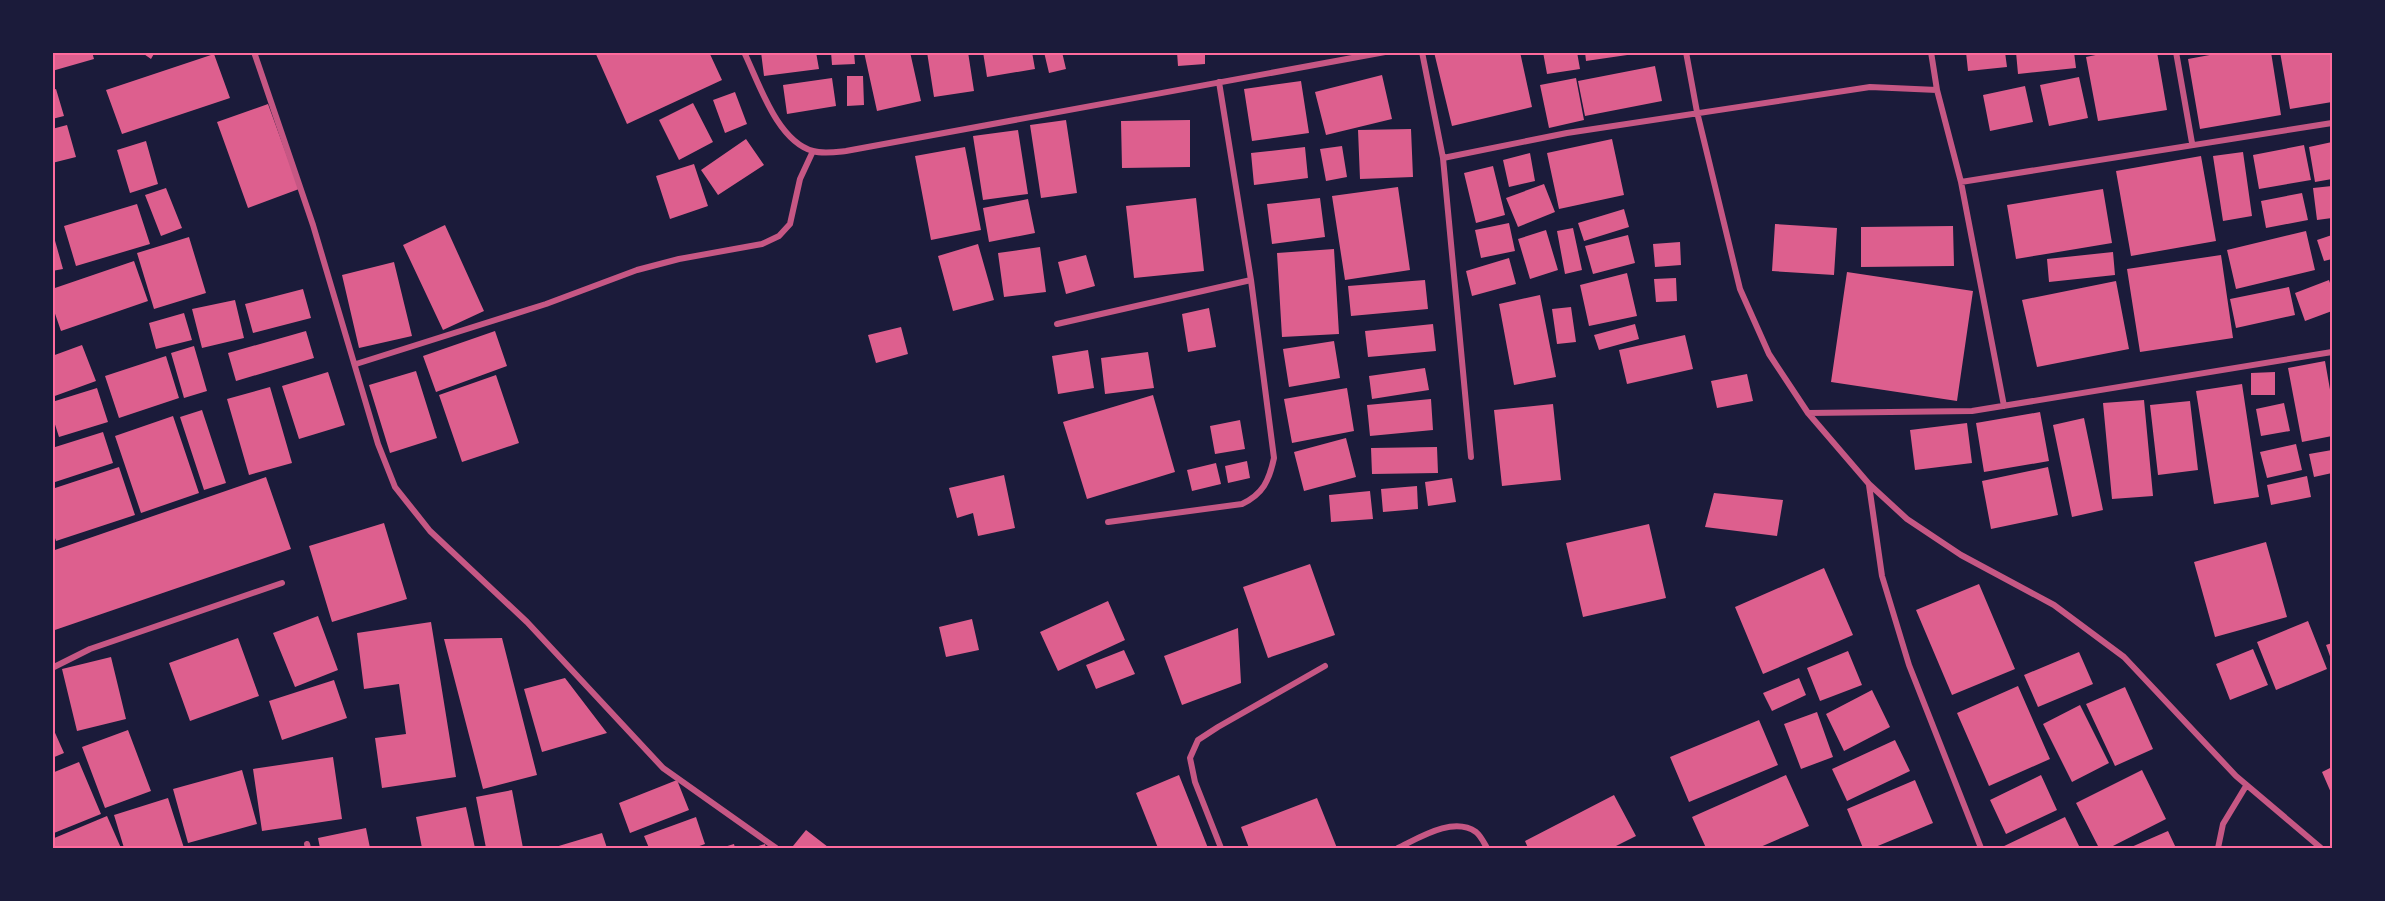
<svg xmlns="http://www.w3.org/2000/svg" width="2385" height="901" viewBox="0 0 2385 901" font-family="Inter,sans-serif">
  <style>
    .building { fill: #dd5f8e }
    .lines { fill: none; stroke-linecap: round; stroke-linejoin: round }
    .minor { stroke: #c65784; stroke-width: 6 }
    .neatline { fill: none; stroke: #ff6b9d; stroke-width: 2 }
  </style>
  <rect width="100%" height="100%" fill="#1b1b3a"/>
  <path class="building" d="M52 52H92L94 59 52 71Z
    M141 52H155L151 59Z
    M595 52H709L722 80 627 124Z
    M761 52H816L819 69 764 76Z
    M831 52H854L855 64 832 65Z
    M864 52H910L921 101 877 111Z
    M927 52H968L974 91 934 97Z
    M983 52H1032L1035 69 987 77Z
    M1044 52H1062L1066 69 1049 73Z
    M1177 52H1205V64L1178 66Z
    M1434 52H1520L1532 107 1452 126Z
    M1543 52H1577L1580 69 1547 74Z
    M1585 52H1634V54L1586 61Z
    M1966 52H2005L2007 67 1968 71Z
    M2016 52H2074L2076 68 2018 74Z
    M2110 52H2157L2167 110 2098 121 2086 57Z
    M2226 52H2271L2281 115 2200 129 2188 59Z
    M2280 52H2332V102L2290 109Z
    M214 54 230 98 122 134 106 90Z
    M1655 66 1662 101 1585 116 1578 81Z
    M1382 75 1392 119 1326 135 1315 92Z
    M847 76H863L864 105 847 106Z
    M2079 77 2088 118 2049 126 2040 85Z
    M832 78 836 106 787 114 783 85Z
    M1576 78 1584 120 1549 128 1540 85Z
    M1301 81 1309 133 1252 141 1244 89Z
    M2025 86 2033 122 1990 131 1983 95Z
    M56 89 64 116 52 119V90Z
    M735 92 747 124 725 133 713 100Z
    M693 103 713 142 679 160 659 120Z
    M268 104 299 189 248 208 217 122Z
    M1066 120 1077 193 1041 198 1030 125Z
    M1190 120V167L1122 168 1121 121Z
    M67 125 76 157 52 163V129Z
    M1411 129 1413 177 1360 179 1358 130Z
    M1018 130 1028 194 983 200 973 136Z
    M746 139 764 165 718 195 701 170Z
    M1612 139 1624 195 1559 209 1547 153Z
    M146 141 158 184 130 193 117 150Z
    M2332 142V179L2315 182 2309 147Z
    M2304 145 2311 180 2259 189 2253 155Z
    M1342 146 1347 177 1326 181 1320 149Z
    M965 147 981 230 931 240 915 156Z
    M1305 147 1308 178 1254 185 1251 153Z
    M2243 152 2252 216 2223 221 2213 156Z
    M1530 153 1535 181 1509 187 1503 160Z
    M2201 156 2216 241 2131 256 2116 171Z
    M694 164 708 206 670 219 656 176Z
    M1493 166 1505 215 1476 223 1464 173Z
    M1544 184 1555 212 1518 227 1506 198Z
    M2332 186V218L2317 220 2313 188Z
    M1398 187 1410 270 1345 280 1332 196Z
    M166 188 182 228 161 236 145 195Z
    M2103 189 2112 243 2016 259 2007 205Z
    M2302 193 2308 220 2266 228 2261 201Z
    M1196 198 1204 271 1134 278 1126 206Z
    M1320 198 1325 237 1272 244 1267 204Z
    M1028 199 1035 233 989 242 983 208Z
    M137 204 150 244 76 266 64 226Z
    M1624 209 1629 227 1584 241 1578 223Z
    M1509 223 1515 251 1481 258 1475 230Z
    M1775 224 1837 228 1834 275 1772 271Z
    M445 225 484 311 443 330 403 245Z
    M1953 226 1954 266 1861 267V227Z
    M1573 228 1582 270 1565 274 1557 231Z
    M52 230 63 269 52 271Z
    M1546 230 1558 270 1530 279 1518 239Z
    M2306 231 2315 270 2236 289 2227 250Z
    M1628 235 1635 263 1593 274 1585 246Z
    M2332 235V259L2324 261 2317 240Z
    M189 237 206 293 154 309 137 253Z
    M1680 242 1681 265 1655 267 1653 244Z
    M978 244 994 300 953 311 938 256Z
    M1040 247 1046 292 1004 297 998 253Z
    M1334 249 1339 334 1282 337 1277 253Z
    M2113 252 2115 275 2049 282 2047 259Z
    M1086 255 1095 286 1066 294 1058 262Z
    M2221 255 2233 338 2140 352 2127 269Z
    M1509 258 1516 284 1472 296 1466 271Z
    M134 261 148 301 61 331 52 305V289Z
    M394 262 412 336 359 348 342 275Z
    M1847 272 1973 291 1957 401 1831 382Z
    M1627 273 1637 316 1589 326 1580 285Z
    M1676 278 1677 301 1656 302 1654 279Z
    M1425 280 1428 309 1351 316 1348 286Z
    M2329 280 2332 289V311L2305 321 2295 293Z
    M2116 281 2129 349 2037 367 2022 300Z
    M2289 287 2295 315 2236 328 2230 299Z
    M303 289 311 318 253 333 245 304Z
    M1540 295 1556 377 1514 385 1499 304Z
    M235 300 244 338 202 348 192 309Z
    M1571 307 1576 342 1557 344 1552 309Z
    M1209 308 1216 347 1188 352 1182 314Z
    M184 313 192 340 156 349 149 323Z
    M1433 324 1436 351 1368 357 1365 331Z
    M1635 324 1639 339 1599 350 1594 335Z
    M901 327 908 354 876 363 868 335Z
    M306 331 314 358 236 381 228 353Z
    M495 331 507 366 436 392 423 356Z
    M1685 335 1693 369 1627 384 1619 350Z
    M1334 341 1340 378 1289 387 1283 349Z
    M82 345 96 381 52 397V356Z
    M194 346 207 391 184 398 171 353Z
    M1088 350 1094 388 1058 394 1052 356Z
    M1148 352 1154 388 1105 394 1101 358Z
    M166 356 179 398 119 418 105 376Z
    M2325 361 2332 401V436L2302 442 2288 368Z
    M1425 368 1429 390 1372 399 1369 376Z
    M416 371 437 438 390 453 369 385Z
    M328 372 345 425 299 439 282 386Z
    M2275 372V395H2251V373Z
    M1747 374 1753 401 1717 408 1711 381Z
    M496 375 519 443 462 462 439 395Z
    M2242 384 2259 497 2214 504 2196 391Z
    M270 387 292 463 249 475 227 399Z
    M97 388 108 422 59 437 52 415V402Z
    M1347 388 1354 431 1292 443 1284 399Z
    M1153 395 1175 472 1087 499 1063 422Z
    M1431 399 1433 430 1370 436 1367 405Z
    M2144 400 2153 496 2112 499 2103 403Z
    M2190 401 2198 470 2158 475 2150 405Z
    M2284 403 2290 431 2261 436 2256 409Z
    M1553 404 1561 480 1502 486 1494 410Z
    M202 410 226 483 204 490 180 417Z
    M2040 412 2049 461 1984 472 1976 423Z
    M173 416 199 493 141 513 115 436Z
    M2084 418 2103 510 2072 517 2053 425Z
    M1240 420 1245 449 1215 454 1210 426Z
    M1967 423 1972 463 1915 470 1910 430Z
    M103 432 113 463 52 483V448Z
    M1346 438 1356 477 1304 491 1294 452Z
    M2296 444 2302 470 2267 478 2260 452Z
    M1437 447 1438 473 1372 474 1371 448Z
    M2332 450V473L2314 477 2309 454Z
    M1247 461 1250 478 1228 483 1225 466Z
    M1216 463 1221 484 1192 491 1187 470Z
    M119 467 135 515 56 541 52 529V489Z
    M2048 467 2058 515 1991 529 1982 481Z
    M1004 475 1015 528 978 536 973 513 957 518 949 488Z
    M2307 476 2311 497 2271 505 2267 485Z
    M266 477 291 549 52 631V551Z
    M1452 478 1456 502 1428 506 1425 482Z
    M1417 486 1418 509 1383 512 1381 489Z
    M1370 491 1373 519 1331 522 1329 495Z
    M1714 493 1783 500 1777 536 1705 527Z
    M384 523 407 599 332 622 309 546Z
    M1649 524 1666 598 1583 617 1566 543Z
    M2266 542 2287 617 2215 637 2194 562Z
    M1310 564 1335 635 1268 658 1243 587Z
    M1824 568 1853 635 1763 674 1735 607Z
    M1979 584 2015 669 1952 695 1916 610Z
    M1108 601 1125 640 1058 671 1040 632Z
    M318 616 338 670 295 687 273 633Z
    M972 619 979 650 946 657 939 627Z
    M2308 621 2327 669 2276 690 2257 642Z
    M431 622 456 777 382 788 375 738 406 734 399 684 364 689 357 633Z
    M1238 628 1241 683 1182 705 1164 656Z
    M238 638 259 696 190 721 169 663Z
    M502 638 537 775 483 789 444 639Z
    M2332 643V662L2326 645Z
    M2253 649 2268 685 2230 700 2216 664Z
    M1124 650 1135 674 1096 689 1086 665Z
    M1848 651 1862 685 1820 701 1807 668Z
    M2079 652 2093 684 2038 707 2024 675Z
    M111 657 126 719 77 731 62 669Z
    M565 678 607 733 542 752 524 689Z
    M1799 678 1806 695 1772 711 1763 693Z
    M334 680 347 718 282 740 269 701Z
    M2018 686 2050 759 1989 786 1957 713Z
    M2125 687 2153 749 2115 766 2086 704Z
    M1872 690 1890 727 1844 751 1826 714Z
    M2080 705 2109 763 2072 782 2043 724Z
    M1817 712 1833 757 1801 769 1784 724Z
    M1759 720 1778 765 1689 802 1670 757Z
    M52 726 64 753 52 758Z
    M128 730 151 791 105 808 82 747Z
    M1895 740 1910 771 1847 801 1832 769Z
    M333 757 342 819 262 831 253 769Z
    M79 762 101 814 54 833 52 773Z
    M2332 767V795L2322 772Z
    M242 770 257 824 188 843 173 789Z
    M2142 770 2166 819 2109 848H2099L2076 803Z
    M1179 775 1208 848H1158L1136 793Z
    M1786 775 1809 826 1758 848H1706L1692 817Z
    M2041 775 2057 810 2006 834 1990 800Z
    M677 780 689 810 630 833 619 803Z
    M1915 780 1933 823 1873 848H1863L1847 809Z
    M512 790 523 848H486L476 797Z
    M1614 795 1636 836 1612 848H1528L1525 841Z
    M168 798 184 848H124L114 815Z
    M1317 798 1337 848H1249L1241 827Z
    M466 807 475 848H422L416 817Z
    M107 816 121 848H52V839Z
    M696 817 705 844 694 848H649L644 836Z
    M2065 817 2080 848H2000Z
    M366 828 370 848H320L318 838Z
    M806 830 828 847 827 848H795L793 846Z
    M2168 831 2176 848H2129Z
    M602 833 607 848H552Z
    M734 844 735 848H721Z
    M765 844 766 848H752Z"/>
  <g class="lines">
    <path class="minor" d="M254 52 313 225 378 444 395 487 430 531 527 622 663 768 776 848
      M744 52C759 83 777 141 813 151 823 154 836 152 846 151L1385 52
      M1422 52 1443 158 1567 133 1870 87 1937 90 1961 182 2332 123
      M1686 52 1697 112 1740 289 1769 354 1808 413 1869 484 1907 519 1961 555 2054 605 2124 657 2236 776 2321 848
      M1931 52 1937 90
      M2176 52 2192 143
      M1443 158 1471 457
      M1961 182 2004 406
      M1057 324 1251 280
      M356 364 546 304 637 270 679 259 762 244 779 236 790 224 800 179 813 151
      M1808 413 1972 411 2332 352
      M1869 485 1882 576 1909 665 1981 848
      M1108 522 1242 504C1263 494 1269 481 1274 458L1251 280 1219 82
      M52 668 90 649 282 583
      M307 844 308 848
      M1221 848 1195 782 1190 758 1198 740 1218 727 1325 666
      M1398 848C1419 838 1453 816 1476 832 1481 836 1484 843 1487 848
      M2218 848 2223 824 2246 786"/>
  </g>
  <rect width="2385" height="901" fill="none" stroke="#1b1b3a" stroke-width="108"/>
  <rect x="54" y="54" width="2277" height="793" class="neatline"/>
</svg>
